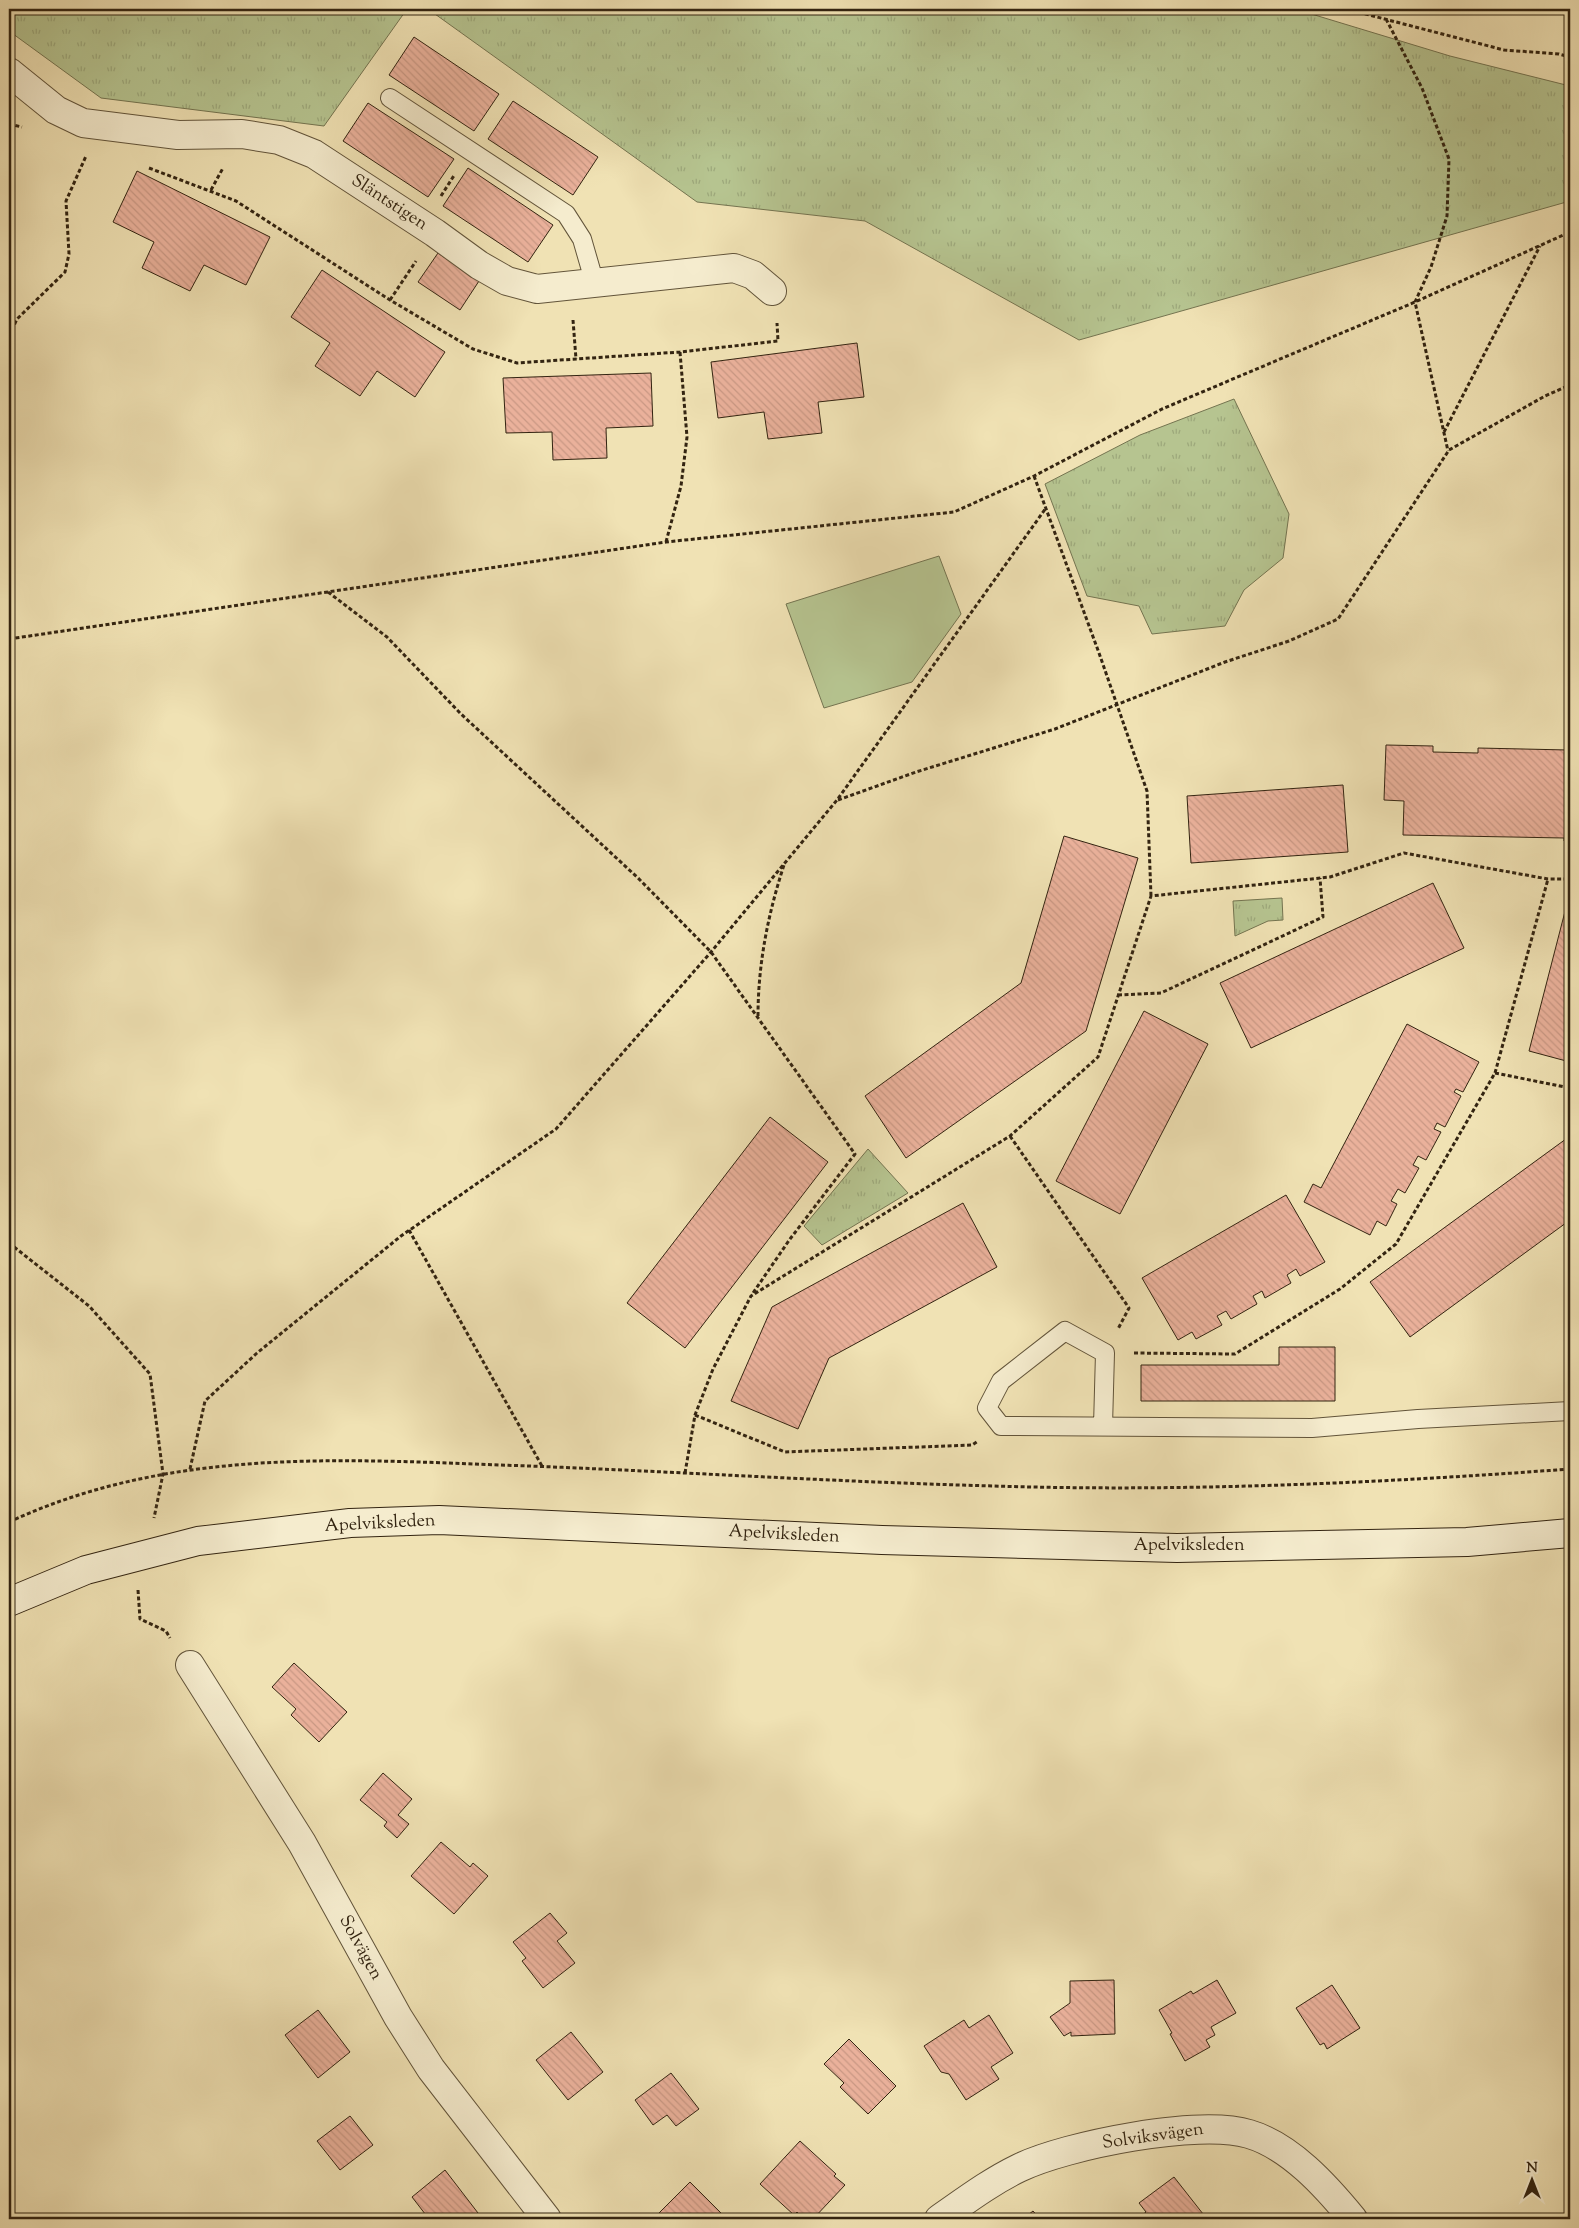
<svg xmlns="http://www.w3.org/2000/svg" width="1579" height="2228" viewBox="0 0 1579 2228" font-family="'Sorts Mill Goudy',serif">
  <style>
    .park { fill: url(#park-tufts); stroke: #747450 }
    .garden { fill: #b6c490; stroke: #747450 }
    .building { fill: url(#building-back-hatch); stroke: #332411 }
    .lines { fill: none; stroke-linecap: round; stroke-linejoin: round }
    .lane-casing { stroke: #62543a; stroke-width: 20 }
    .street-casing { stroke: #62543a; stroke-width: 30 }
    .secondary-casing { stroke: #332411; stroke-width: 30 }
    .path { stroke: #332411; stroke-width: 3; stroke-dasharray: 4 2.5; stroke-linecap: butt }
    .lane { stroke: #f5ecce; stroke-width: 18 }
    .street { stroke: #f5ecce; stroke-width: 28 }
    .secondary { stroke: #f5ecce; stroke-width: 28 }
    .labels { text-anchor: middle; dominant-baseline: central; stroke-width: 4; stroke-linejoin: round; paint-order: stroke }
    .street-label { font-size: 18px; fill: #332411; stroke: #f5ecce }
  </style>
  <defs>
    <pattern id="park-tufts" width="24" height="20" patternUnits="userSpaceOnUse" patternTransform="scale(1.25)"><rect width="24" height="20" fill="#b6c490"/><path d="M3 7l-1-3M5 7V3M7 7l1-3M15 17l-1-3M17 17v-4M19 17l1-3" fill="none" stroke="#9da87b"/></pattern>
    <pattern id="building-back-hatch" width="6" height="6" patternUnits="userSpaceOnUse" patternTransform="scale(1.25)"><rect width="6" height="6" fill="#eab19b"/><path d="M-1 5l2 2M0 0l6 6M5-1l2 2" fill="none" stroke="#c99884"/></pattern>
  </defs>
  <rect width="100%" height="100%" fill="#f0e2b4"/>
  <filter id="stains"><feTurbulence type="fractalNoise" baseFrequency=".004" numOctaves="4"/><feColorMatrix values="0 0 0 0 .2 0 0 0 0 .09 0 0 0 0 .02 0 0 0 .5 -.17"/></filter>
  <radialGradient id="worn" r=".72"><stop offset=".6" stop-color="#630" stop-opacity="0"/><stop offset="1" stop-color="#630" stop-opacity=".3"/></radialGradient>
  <path class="park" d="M9 9H407L324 126 101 98 9 31Z
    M428 9H1295L1450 56 1570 86V201L1079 340 865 221 697 202Z
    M1234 399 1289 514 1283 558 1244 590 1225 626 1152 634 1139 606 1087 596 1045 484 1140 435Z
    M1282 898 1283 920 1268 921 1235 936 1233 901Z
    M868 1149 908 1193 822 1245 804 1226Z"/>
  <path class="garden" d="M939 556 961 614 912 682 824 708 786 604Z"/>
  <path class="building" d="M414 37 499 94 474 131 389 75Z
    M513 101 598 157 573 195 488 139Z
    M368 103 454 159 428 197 343 141Z
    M468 168 553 225 528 262 443 206Z
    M137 171 270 237 246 285 204 265 190 291 142 268 154 242 113 222Z
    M438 253 479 281 460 310 418 282Z
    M322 270 445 352 415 397 377 371 360 396 315 366 330 343 291 317Z
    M857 343 864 397 818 402 822 433 768 439 764 412 718 418 711 362Z
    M651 373 653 426 606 428 607 458 553 460 552 432 506 433 503 378Z
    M1386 745 1433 746V752L1478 753V748L1568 750V762H1570V841H1564V838L1403 835 1404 801 1384 800Z
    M1343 785 1348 852 1191 863 1187 796Z
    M1064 836 1138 858 1086 1031 906 1158 865 1096 1021 983Z
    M1433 883 1464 948 1251 1048 1220 983Z
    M1570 892V1062L1529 1051Z
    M1144 1011 1208 1044 1120 1214 1056 1181Z
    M1407 1024 1479 1062 1463 1092 1456 1089 1454 1092 1461 1096 1445 1127 1437 1123 1434 1129 1441 1132 1426 1160 1418 1156 1413 1165 1419 1168 1405 1193 1398 1189 1391 1201 1397 1204 1386 1226 1377 1221 1370 1235 1304 1202 1313 1184 1321 1188Z
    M770 1117 828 1162 685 1348 627 1303Z
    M1570 1136V1220L1410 1337 1370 1282Z
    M1286 1195 1325 1262 1300 1276 1296 1269 1287 1275 1291 1283 1265 1298 1262 1291 1253 1296 1257 1304 1231 1319 1226 1311 1217 1316 1222 1325 1196 1339 1192 1332 1178 1340 1142 1278Z
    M963 1203 997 1267 829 1358 798 1429 731 1401 772 1307Z
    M1279 1347H1335V1401H1141V1365H1279Z
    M294 1663 347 1712 319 1742 291 1715 296 1709 272 1687Z
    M383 1773 412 1799 398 1815 409 1824 397 1838 384 1826 387 1822 360 1800Z
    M441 1842 470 1867 473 1863 488 1876 454 1914 411 1876Z
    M550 1913 567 1933 557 1941 575 1963 543 1988 522 1961 526 1958 513 1942Z
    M1114 1980 1115 2034 1071 2036V2032L1064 2036 1050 2017 1070 2003V1981Z
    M1217 1980 1236 2013 1211 2027 1215 2035 1206 2040 1210 2047 1185 2061 1170 2034 1172 2033 1159 2010 1191 1991 1193 1994Z
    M1332 1985 1360 2028 1327 2049 1324 2043 1320 2045 1296 2008Z
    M318 2010 350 2052 318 2078 285 2035Z
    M989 2015 1013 2053 991 2067 999 2079 966 2100 949 2074 941 2072 924 2046 964 2020 969 2028Z
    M571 2032 603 2072 568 2100 536 2060Z
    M849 2039 896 2086 868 2114 840 2087 844 2083 824 2064Z
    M671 2073 699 2109 676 2126 667 2115 653 2125 635 2100Z
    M350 2116 373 2145 340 2170 317 2141Z
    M800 2141 836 2174 834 2176 845 2185 813 2219H804L797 2212 794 2215 760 2184Z
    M445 2170 478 2213 470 2219H429L412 2197Z
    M1174 2177 1207 2219H1137L1146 2212 1139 2203Z
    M690 2182 721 2213 715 2219H653Z
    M1033 2211 1040 2219H1023Z"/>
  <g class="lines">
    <defs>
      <path id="lane" d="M390 98 566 214 582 239 595 284
        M1103 1426 1105 1353 1065 1331 1001 1381 987 1408 1001 1426 1312 1428 1418 1419 1570 1411"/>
      <path id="street" d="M9 72 56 110 83 123 178 135 242 134 279 140 314 154 435 233 479 265 507 281 537 289 734 268 753 275 772 291
        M190 1665 302 1843 398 2017 431 2069 547 2219
        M939 2219C965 2201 990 2182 1019 2168 1066 2145 1199 2119 1249 2134 1290 2146 1326 2186 1353 2219"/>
      <path id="secondary" d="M9 1602 86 1570 198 1541 350 1523 439 1520 882 1540 1177 1548 1467 1542 1570 1533"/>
    </defs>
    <use href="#lane" class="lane-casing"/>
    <use href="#street" class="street-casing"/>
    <use href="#secondary" class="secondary-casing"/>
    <path class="path" d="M1346 9 1504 50 1559 54 1570 57
      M1386 19 1422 88 1449 159 1447 216 1431 267 1415 302 1448 451
      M9 124 22 127
      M149 168 236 201 390 300 473 349 517 363 680 352 778 341 777 323
      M211 190 223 168
      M441 196 455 174
      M390 300 416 261
      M573 320 576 359
      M9 336 17 319 65 272 69 254 66 201 86 156
      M1444 432 1540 246
      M1034 476 1099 653 1147 791 1151 896
      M666 542 681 486 687 437 680 352
      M328 592 387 637 461 714 638 878 711 952 855 1154 790 1239 753 1293
      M9 639 666 542 954 512 1034 476 1162 409 1415 302 1570 232
      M838 800 916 772 1055 729 1225 662 1289 641 1338 619 1449 450 1545 396 1570 385
      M1118 995 1161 993 1323 917 1320 878
      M758 1016C758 964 768 914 784 865
      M1495 1073 1570 1088
      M1010 1136 1129 1308 1118 1329
      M409 1230 542 1466
      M9 1243 89 1306 150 1374 163 1474 154 1518
      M1134 1353 1235 1354 1340 1289 1396 1244 1495 1073 1548 879
      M695 1415 785 1452 972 1445 978 1441
      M190 1469 205 1401 257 1353 401 1236 556 1129 711 952 837 800 1046 508
      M685 1473 695 1415 713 1369 751 1296 1010 1136 1098 1057 1151 896 1330 877 1404 853 1548 879H1570
      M9 1522C175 1445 351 1460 529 1466 684 1472 839 1482 994 1486 1186 1492 1379 1483 1570 1469
      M138 1590 140 1619 166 1631 170 1638"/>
    <use href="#lane" class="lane"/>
    <use href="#street" class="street"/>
    <use href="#secondary" class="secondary"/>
  </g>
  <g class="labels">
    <g class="street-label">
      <text transform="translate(389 203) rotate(33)">Släntstigen</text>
      <text transform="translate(380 1524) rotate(-3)">Apelviksleden</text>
      <text transform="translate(784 1535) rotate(3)">Apelviksleden</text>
      <text x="1189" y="1546">Apelviksleden</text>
      <text transform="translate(360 1948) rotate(61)">Solvägen</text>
      <text transform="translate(1153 2137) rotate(-8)">Solviksvägen</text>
    </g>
  </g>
  <rect width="1579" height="2228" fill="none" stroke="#f0e2b4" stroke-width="30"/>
  <rect x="10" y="10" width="1559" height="2208" fill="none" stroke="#332411" stroke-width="2.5"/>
  <rect x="15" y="15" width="1549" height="2198" fill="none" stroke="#332411"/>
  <g transform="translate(1532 2180)" stroke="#f5ecce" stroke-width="4" paint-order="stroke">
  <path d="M0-4L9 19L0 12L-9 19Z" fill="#332411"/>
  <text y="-8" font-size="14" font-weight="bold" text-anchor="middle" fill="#332411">N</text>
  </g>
  <rect width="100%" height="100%" filter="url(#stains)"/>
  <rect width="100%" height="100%" fill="url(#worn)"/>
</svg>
